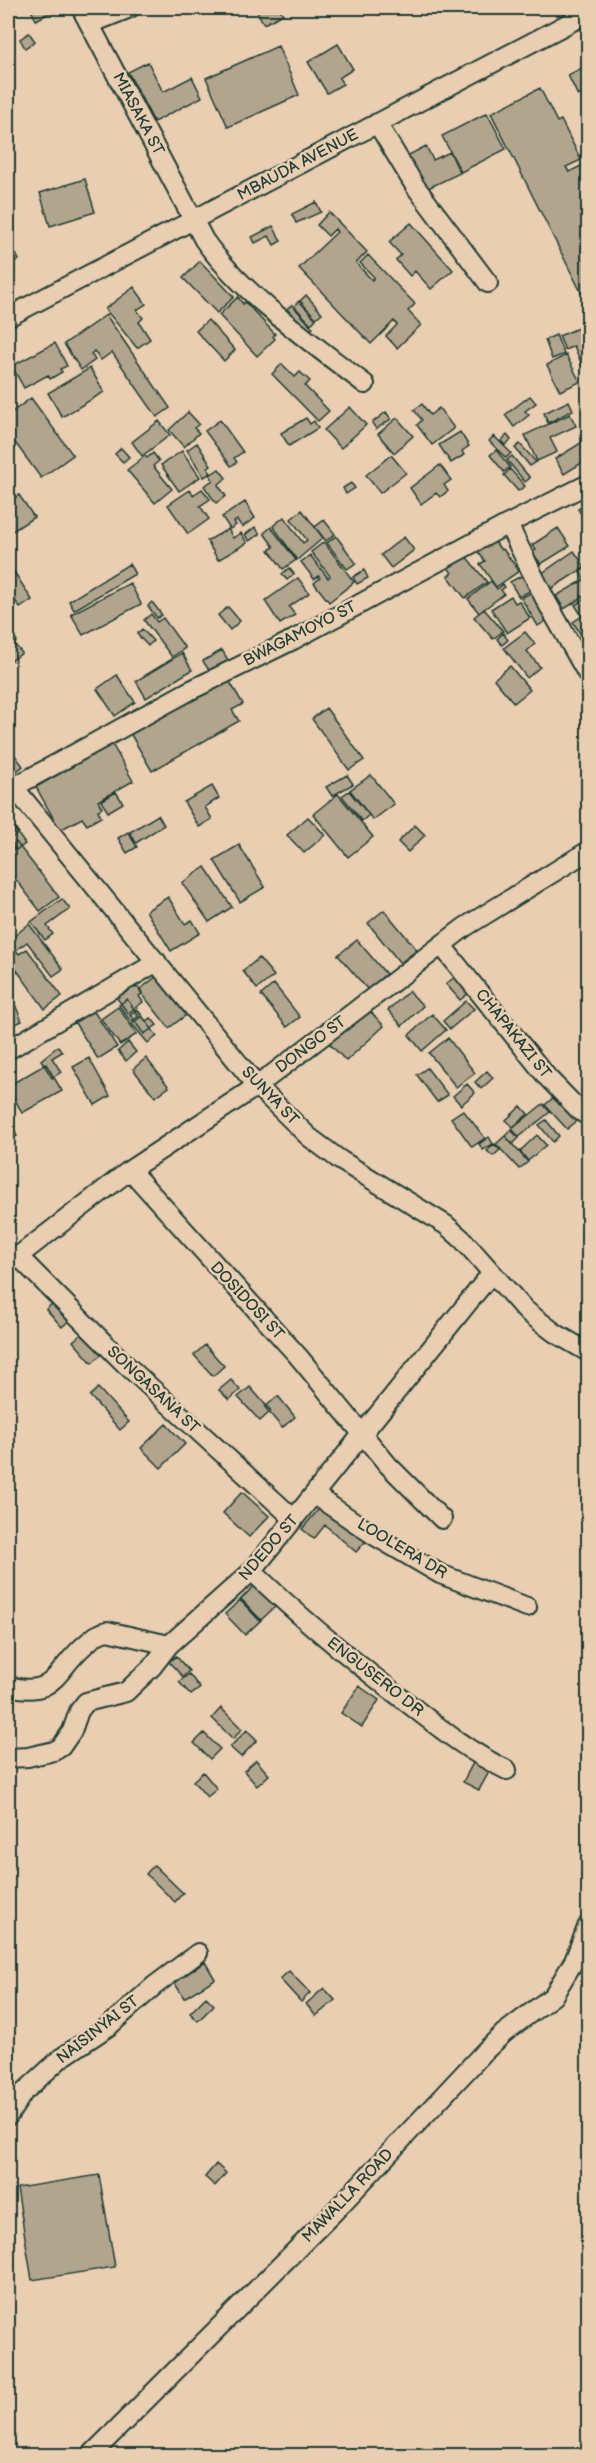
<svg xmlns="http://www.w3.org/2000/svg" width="596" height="2463" viewBox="0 0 596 2463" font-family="'Balsamiq Sans',sans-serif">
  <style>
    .building { fill: #b2a58e; stroke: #1f3d34; stroke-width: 1.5 }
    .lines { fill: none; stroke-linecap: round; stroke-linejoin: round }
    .minor-casing { stroke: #1f3d34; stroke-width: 22 }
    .minor { stroke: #e9ceb1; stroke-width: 18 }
    .labels { text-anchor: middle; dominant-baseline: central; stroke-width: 5; stroke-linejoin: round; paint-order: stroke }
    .street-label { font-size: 16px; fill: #1f3d34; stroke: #e9ceb1 }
  </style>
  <rect width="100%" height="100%" fill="#e9ceb1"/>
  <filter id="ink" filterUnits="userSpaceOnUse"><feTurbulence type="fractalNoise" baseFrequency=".0167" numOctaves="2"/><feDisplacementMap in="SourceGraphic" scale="12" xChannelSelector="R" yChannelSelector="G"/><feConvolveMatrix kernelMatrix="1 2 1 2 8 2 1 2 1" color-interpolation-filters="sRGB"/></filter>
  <g filter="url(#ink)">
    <path class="building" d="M30 8H50L52 12 36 20Z
      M255 8H279L283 14 264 24Z
      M8 26 14 34 8 40Z
      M29 33 35 41 25 48 20 39Z
      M338 44 353 69 339 78 343 84 327 93 308 62Z
      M278 46 299 95 228 127 206 78Z
      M148 62 163 92 192 77 202 97 154 122 128 72Z
      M588 65V91L578 96 568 75Z
      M540 88 557 122 561 120 581 160 566 167 569 172 583 165 588 175V211L586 212 588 217V306L491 113Z
      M487 113 506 149 461 172 442 136Z
      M426 146 433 160 450 152 460 173 422 191 405 157Z
      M85 179 95 212 50 226 40 193Z
      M316 202 321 212 296 223 292 214Z
      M329 212 367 252 356 263 372 280 374 277 360 263 368 255 415 304 408 311 421 325 397 348 386 336 397 325 394 321 371 344 299 268 337 232 335 229 328 236 317 225Z
      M411 223 453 270 431 289 415 271 410 276 396 260 401 255 389 242Z
      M273 226 281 241 274 245 269 236 255 243 252 237Z
      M9 240 19 260 13 263 15 268 8 271V241Z
      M200 261 234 297 217 313 183 278Z
      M134 287 146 304 137 310 143 318 139 322 150 339 137 348 105 309Z
      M306 295 322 313 316 318 300 301Z
      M238 297 243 304 245 302 275 334 273 336 275 339 257 356 219 315Z
      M299 301 316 319 311 324 294 306Z
      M292 305 313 328 308 332 287 309Z
      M106 315 170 408 157 417 112 352 101 360 94 351 91 354 95 360 81 370 64 344Z
      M208 320 235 350 224 361 196 331Z
      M588 324V379L574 346 565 350 559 336Z
      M556 335 564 354 552 359 545 340Z
      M55 343 67 366 60 369 62 372 50 379 48 375 24 388 12 366Z
      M566 355 580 382 560 391 547 365Z
      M282 364 295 377 300 372 310 381 305 386 329 411 318 421 272 374Z
      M90 368 104 392 62 417 48 393Z
      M530 396 536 403 525 411 529 415 514 427 505 415Z
      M31 398 73 455 41 478 8 433V415Z
      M569 401 573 410 548 423 544 413Z
      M422 404 430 415 439 408 454 428 432 445 417 425 422 420 414 410Z
      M350 407 366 425 341 448 324 430Z
      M188 412 199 424 194 428 199 433 184 447 169 430Z
      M386 412 391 419 376 429 372 423Z
      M570 414 576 426 550 438 557 452 537 461 525 435Z
      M306 418 310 424 314 421 318 428 289 446 281 433Z
      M397 418 413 436 394 453 378 434Z
      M220 420 243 452 234 458 237 462 231 466 205 431Z
      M159 421 170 435 142 456 132 442Z
      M460 432 469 446 462 451 464 455 451 463 439 445Z
      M507 435 511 440 505 445 501 441Z
      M494 436 511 453 506 458 489 441Z
      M584 441 588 448V459L564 474 555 459Z
      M197 443 211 465 207 468 211 473 204 477 187 450Z
      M520 444 536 462 530 466 515 448Z
      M121 448 129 457 123 462 115 454Z
      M496 450 510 467 504 472 490 455Z
      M182 451 200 477 179 491 161 465Z
      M153 453 159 461 153 466 172 489 155 503 127 470 145 456 147 458Z
      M391 455 406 473 380 493 366 475Z
      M512 456 530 478 525 482 507 460Z
      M440 465 451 480 444 485 448 491 440 497 436 493 421 504 410 488Z
      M219 469 226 478 218 485 226 496 216 503 204 486 213 480 210 475Z
      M510 469 525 486 518 491 504 475Z
      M351 483 355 488 346 494 343 488Z
      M202 489 210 499 200 506 209 519 188 534 168 505 190 490 193 495Z
      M19 495 34 517 8 534V502Z
      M245 502 255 518 242 527 237 520 234 522 236 525 230 529 222 517Z
      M586 504 588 508V526L578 509Z
      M302 510 323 538 297 560 273 526 284 517 303 543 307 540 291 519Z
      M324 520 335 534 326 541 315 527Z
      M255 527 260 534 249 541 245 535Z
      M271 527 296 560 283 569 269 550 274 547 264 533Z
      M558 528 570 546 541 564 532 552 536 550 532 545Z
      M228 529 233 538 241 533 247 543 218 560 207 541Z
      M336 536 356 563 347 569 327 543Z
      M404 537 414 550 391 568 381 555Z
      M492 538 501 550 503 549 519 571 496 587 480 564 485 561 476 549Z
      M324 542 354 582 329 602 314 583 320 578 319 576 314 579 301 562 310 555 328 578 330 576 311 552Z
      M574 551 585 567 551 589 541 574Z
      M464 554 487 582 465 598 448 576 452 573 447 566Z
      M8 562 32 600 20 608 8 589Z
      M129 564 135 574 74 610 69 601Z
      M289 568 294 574 287 580 282 574Z
      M586 568 588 572V594L564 609 556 596 584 580 580 572Z
      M364 570 368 578 357 584 353 577Z
      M521 576 533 589 519 597 510 582Z
      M298 578 309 593 289 607 295 615 280 624 265 601Z
      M491 581 497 589 503 584 505 587 501 590 504 594 479 613 468 599Z
      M130 583 141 604 83 635 71 614Z
      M534 591 550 618 538 626 521 598Z
      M511 596 515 603 519 601 530 618 507 633 491 609Z
      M588 597V641L586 643 573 622 582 616 575 605Z
      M152 602 162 615 157 618 148 606Z
      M228 607 240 621 230 630 218 615Z
      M484 609 503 631 493 639 474 617Z
      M151 614 157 622 163 618 185 648 172 657 144 620Z
      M142 629 153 641 148 646 137 634Z
      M525 632 535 644 527 651 540 667 527 678 504 648Z
      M503 633 508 640 502 645 497 639Z
      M8 634 10 638 13 636 17 641 14 644 22 653 8 663Z
      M222 650 228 660 210 672 203 661Z
      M182 653 192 670 146 698 136 681Z
      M510 666 530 690 514 703 494 679Z
      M117 675 135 702 115 716 97 689Z
      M227 677 243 704 232 710 239 721 152 771 130 733Z
      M326 708 364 760 349 770 312 719Z
      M112 744 133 781 98 801 102 808 98 810 101 817 87 825 82 818 60 830 36 787Z
      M8 746 23 766 12 775 8 769Z
      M347 775 353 784 332 796 326 787Z
      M371 775 394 804 373 820 350 790Z
      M212 786 219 798 205 807 212 819 199 827 184 802Z
      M349 791 369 815 362 821 342 796Z
      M116 792 123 803 108 812 101 801Z
      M338 794 373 837 348 857 313 814Z
      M9 811 12 815 8 818 19 833 10 839 8 835V812Z
      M158 815 164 825 136 843 130 832Z
      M308 817 325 835 304 853 287 835Z
      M8 820 25 844 16 850 8 838Z
      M415 825 425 835 408 852 398 842Z
      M128 832 137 847 127 853 118 838Z
      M8 842 14 850 8 856Z
      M16 842 59 897 40 911 8 869V849Z
      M239 845 265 887 240 902 214 860Z
      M205 867 232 907 209 922 182 883Z
      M168 897 185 924 192 920 200 933 171 951 146 911Z
      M62 899 70 909 47 926 53 934 45 940 31 922Z
      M384 910 417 950 400 963 368 923Z
      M29 924 63 969 53 976 27 942 16 950 19 954 27 949 62 996 45 1009 8 958V941Z
      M357 940 386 974 368 990 338 955Z
      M259 958 274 976 257 989 243 971Z
      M9 965 16 972 11 976 8 972Z
      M457 975 470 992 460 1000 446 984Z
      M156 977 186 1015 169 1028 139 990Z
      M274 984 300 1017 287 1027 261 995Z
      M133 985 135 988 138 987 143 993 139 996 143 1002 128 1013 116 997Z
      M409 991 423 1006 402 1026 388 1010Z
      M11 995 22 1021 8 1027V996Z
      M127 999 139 1016 131 1022 119 1005Z
      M466 1001 474 1009 450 1029 443 1021Z
      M91 1007 117 1047 98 1059 73 1020Z
      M118 1007 137 1034 120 1045 101 1019Z
      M366 1007 384 1026 346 1061 328 1042Z
      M137 1009 146 1021 151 1018 157 1025 144 1034 130 1015Z
      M432 1014 446 1030 422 1051 409 1035Z
      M142 1016 157 1036 148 1043 132 1024Z
      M448 1038 475 1073 456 1087 429 1053Z
      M128 1042 136 1052 126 1061 118 1051Z
      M58 1046 62 1052 52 1058 61 1072 52 1078 41 1060Z
      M89 1058 110 1096 95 1105 73 1067Z
      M146 1058 169 1087 155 1097 133 1069Z
      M46 1064 62 1091 22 1113 8 1086Z
      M427 1068 448 1095 437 1102 417 1075Z
      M487 1071 493 1078 481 1089 475 1082Z
      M467 1084 475 1093 461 1105 453 1096Z
      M555 1096 577 1121 567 1129 545 1105Z
      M543 1104 550 1112 519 1137 512 1129Z
      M521 1106 528 1114 513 1127 506 1120Z
      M463 1110 485 1138 472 1147 451 1118Z
      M8 1114 17 1136 8 1140Z
      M546 1120 559 1136 553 1142 539 1125Z
      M511 1130 519 1138 513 1144 505 1136Z
      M537 1135 546 1145 528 1161 520 1151Z
      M505 1136 528 1162 519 1169 496 1144Z
      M489 1137 493 1144 483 1150 479 1144Z
      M494 1144 500 1150 493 1156 487 1151Z
      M56 1301 71 1319 62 1327 46 1309Z
      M85 1331 103 1353 92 1363 73 1341Z
      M205 1345 224 1366 213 1376 194 1355Z
      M231 1380 240 1390 229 1400 219 1390Z
      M250 1387 271 1411 260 1421 238 1397Z
      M98 1388 129 1422 120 1430 90 1396Z
      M278 1396 295 1417 282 1428 265 1407Z
      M166 1424 185 1444 161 1468 141 1448Z
      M242 1492 269 1516 249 1537 223 1513Z
      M323 1504 366 1541 356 1552 325 1525 314 1539 302 1529Z
      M256 1584 277 1605 261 1620 241 1599Z
      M240 1600 260 1621 245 1635 225 1614Z
      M176 1656 189 1671 183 1677 169 1662Z
      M189 1674 200 1688 191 1695 179 1682Z
      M359 1686 379 1700 362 1727 341 1713Z
      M221 1708 242 1729 233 1739 212 1718Z
      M247 1730 257 1740 241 1757 230 1747Z
      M204 1733 220 1749 210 1759 194 1743Z
      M256 1760 269 1775 257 1786 244 1771Z
      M474 1761 490 1770 479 1790 463 1782Z
      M203 1772 217 1789 207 1797 193 1781Z
      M154 1865 183 1893 175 1902 146 1874Z
      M205 1962 215 1979 184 1998 174 1982Z
      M289 1971 310 1993 301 2002 280 1979Z
      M324 1988 335 2000 316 2016 306 2004Z
      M206 1997 214 2005 198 2021 190 2013Z
      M216 2164 226 2173 215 2186 205 2177Z
      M99 2175 115 2267 32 2280 17 2188Z"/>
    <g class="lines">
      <defs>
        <path id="minor" d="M81 8 204 240C242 294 313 344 365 384
          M90 24 130 8
          M377 123 415 186 488 283
          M8 317 588 13
          M508 524 545 599 588 675
          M8 780 257 1086 309 1137 340 1160 446 1225 463 1240 525 1310 555 1333 588 1352
          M14 787 189 691 293 640 508 524 588 484
          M442 946 547 1077 579 1110 588 1116
          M8 1050 157 962
          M130 1170 298 1356 388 1465 442 1519
          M18 1256 124 1363 294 1519
          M8 1264 130 1170 257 1086 465 927 588 851
          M315 1495 375 1536 440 1574 527 1607
          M252 1571C300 1618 352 1660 405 1701 438 1727 469 1752 507 1770
          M8 1686C58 1698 54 1670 87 1643 94 1637 98 1633 107 1631L169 1645
          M8 1758 28 1757 54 1751 61 1747 72 1731 79 1711 86 1702 126 1692 152 1667 169 1645 252 1571 491 1274
          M8 2116 23 2093 61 2058 109 2026 154 1986 198 1953
          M90 2456 333 2213 485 2051 504 2033 553 1996 574 1961 588 1925"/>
      </defs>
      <use href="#minor" class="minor-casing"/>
      <use href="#minor" class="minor"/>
    </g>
  </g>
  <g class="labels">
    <g class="street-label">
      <text transform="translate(138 114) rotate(62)">MIASAKA ST</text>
      <text transform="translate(298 165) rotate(-28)">MBAUDA AVENUE</text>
      <text transform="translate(300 634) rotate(-27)">BWAGAMOYO ST</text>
      <text transform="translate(513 1034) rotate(51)">CHAPAKAZI ST</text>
      <text transform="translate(311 1045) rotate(-37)">DONGO ST</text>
      <text transform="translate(270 1096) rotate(46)">SUNYA ST</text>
      <text transform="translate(247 1301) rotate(47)">DOSIDOSI ST</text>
      <text transform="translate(153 1390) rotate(43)">SONGASANA ST</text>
      <text transform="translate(269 1548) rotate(-49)">NDEDO ST</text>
      <text transform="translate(402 1549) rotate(31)">LOOLERA DR</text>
      <text transform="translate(375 1677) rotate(38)">ENGUSERO DR</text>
      <text transform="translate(98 2030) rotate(-38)">NAISINYAI ST</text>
      <text transform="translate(348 2196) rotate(-46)">MAWALLA ROAD</text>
    </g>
  </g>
  <rect width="596" height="2463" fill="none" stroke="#e9ceb1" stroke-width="30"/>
  <rect x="15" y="15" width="566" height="2433" fill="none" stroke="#1f3d34" stroke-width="2" filter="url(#ink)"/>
</svg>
